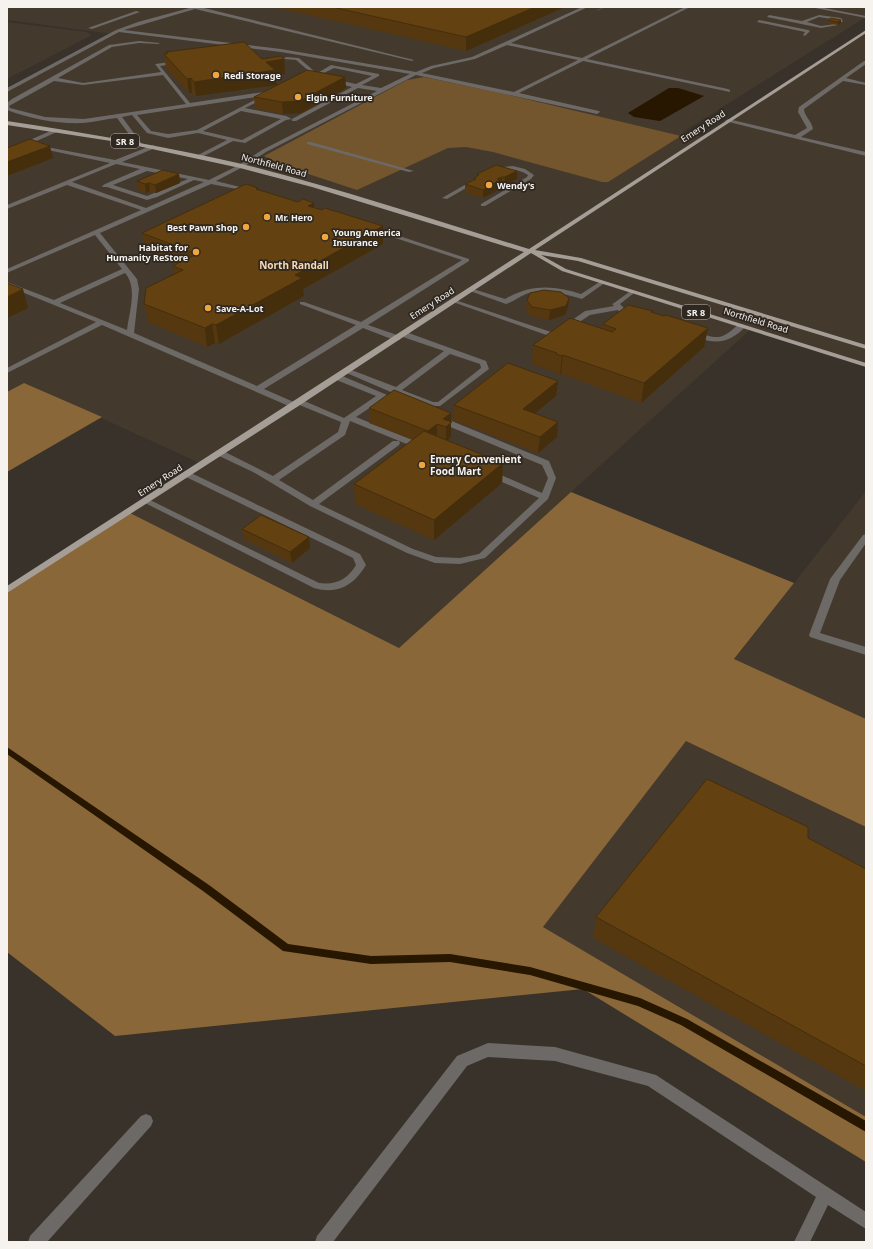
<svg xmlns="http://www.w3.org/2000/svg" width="873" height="1249" viewBox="0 0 873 1249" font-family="'Noto Sans',sans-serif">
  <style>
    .built { fill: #44392d }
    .green { fill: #73552e }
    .forest { fill: #8a6739 }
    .water { fill: #271600 }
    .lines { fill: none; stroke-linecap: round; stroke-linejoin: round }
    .stream { fill: #271600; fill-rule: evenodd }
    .path { stroke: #8c8780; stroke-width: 1; stroke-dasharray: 0.5 1.5; stroke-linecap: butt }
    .minor { fill: #6c6966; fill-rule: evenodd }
    .major { fill: #a59e97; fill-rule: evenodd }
    .wall { fill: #55380f }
    .shaded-wall { fill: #452e0c }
    .building { fill: #634111; stroke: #452e0c }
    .poi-dot { fill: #f0a63e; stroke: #2e2821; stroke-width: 1.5 }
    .labels { text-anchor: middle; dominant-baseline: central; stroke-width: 3.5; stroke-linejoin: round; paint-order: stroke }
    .far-poi-label { font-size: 9px; font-weight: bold; fill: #f6f2ed; stroke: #2e2821; text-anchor: start }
    .far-street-label { font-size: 9px; fill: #f6f2ed; stroke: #2e2821 }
    .shield { fill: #2e2821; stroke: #bab5b0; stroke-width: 1 }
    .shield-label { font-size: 9px; font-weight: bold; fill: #f6f2ed }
    .far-quarter-label { font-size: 10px; font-weight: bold; fill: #f9d9b4; stroke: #2e2821 }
    .poi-label { font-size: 10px; font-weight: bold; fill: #f6f2ed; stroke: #2e2821; text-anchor: start }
  </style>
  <rect width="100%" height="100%" fill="#38322a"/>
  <path class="built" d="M7 7H866V17L683 132 704 137 866 31V365L751 329 399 648 128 512 202 464 24 383 7 392V90L113 34 7 20Z
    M7 22 87 32 92 35 7 79Z
    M866 491V719L734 660Z
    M686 740 866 827V1117L543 927Z"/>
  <path class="green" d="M424 77 496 92 681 136 608 182H602L493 152 466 147 448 148 357 190 287 167 264 156 407 80Z"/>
  <path class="forest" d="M24 383 102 417 7 472V392Z
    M571 492 794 583 734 659 866 719V827L686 741 543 927 866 1117V1162L583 989 115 1036 7 952V590L128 512 399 648Z"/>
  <path class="water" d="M669 88H678L704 96 660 121 634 117 628 113Z"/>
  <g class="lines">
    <path class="stream" d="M7 747 209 885 288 944 371 956 450 954 530 967 640 998 687 1019 866 1121V1132L681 1025 638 1006 530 975 450 962 371 964 283 951 203 891 7 754Z"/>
    <path class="path" d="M598 10 605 7"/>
    <path class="minor" d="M193 7H200L414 60 412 61 195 9 124 30 281 49 416 72 431 66 472 57 582 7H588L511 43 582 58 685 7H690L587 59 728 89 730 90V92L583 61 519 93 599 111 600 112 597 114 416 75 266 152 243 167 216 181 252 190V192L211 184 100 233 137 279 139 289 134 333 257 386 356 325 300 304V302H304L361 322 462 260 368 229V227H372L469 259V261L368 325 400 336V340H394L363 328 264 389 296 403V400H302L344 418 376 396 334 379V375H340L399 400V404H393L383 399 356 417 425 445 426 447 425 449H419L350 421 345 435 279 480 313 500 393 441H399L400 443 399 445 319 504 413 549 436 557 460 558 479 554 539 498 486 475 485 473 486 471H492L542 493 548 478 542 465 436 421V417H442L549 461 556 478 548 499 485 558 460 564 435 563 407 553 310 506 253 472 217 455 216 453 217 451H223L273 476 338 432 341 422 297 404V407H291L102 325 7 373V368L96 322 7 286V282L54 300 122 269 95 235 9 272 7 273V269L141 210 67 185 7 209V205L110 163 38 148 36 147V145L115 160 153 145 156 147 155 148 122 162 209 180 239 165 262 150 377 91 358 88 296 121H292V119L352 87 311 77 331 65 379 74V76L362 85 381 88 410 74 281 52 119 32 7 92V88L116 30 138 22ZM507 45 578 60 514 92 422 73 434 68 475 59ZM334 68 372 76 356 84 318 76ZM116 164 140 169 105 184 102 186 103 187H107L147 200 157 197 194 180 204 182 146 208 72 182ZM147 171 188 179 147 196 113 185ZM125 273C138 288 129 312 127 330L60 303Z
      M810 7H819L866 16V18Z
      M136 11 140 12 92 29 88 28Z
      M769 15 802 21 819 15 841 18 843 21 839 24 837 23 838 20 819 17 807 22 821 26 836 24 838 25 821 28 767 17Z
      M759 20 808 30 810 31 805 36 803 35 805 32 757 22Z
      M139 41 160 43 158 44 139 43 112 47 58 78 83 83 161 72 155 64 179 61 181 63 160 66 190 103 270 91 273 93 272 94 263 96 265 98 245 108 286 116 292 119 286 120 245 143 233 141 200 158 197 156 198 155 227 140 198 133 168 138 147 133 132 115 122 117 142 144 139 146 137 145 117 118C106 119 95 122 83 123 58 124 31 119 7 110V103L12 99 109 45ZM163 75 186 104 84 119 45 117 10 108 9 106 54 81 83 85ZM262 96 197 130 168 134 151 131 137 115ZM241 111 281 119 242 140 203 131Z
      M286 57 299 58 314 71 310 72 296 60 284 59Z
      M864 61H866V64L846 78 866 83V85L843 81 804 109C804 116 812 121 813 129L801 137 866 152V156L725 121 728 119 795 135 807 128 798 112 799 107Z
      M55 129 58 131 57 132 7 154V150Z
      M307 142H311L414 171 409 172 307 144Z
      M513 166 525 169 534 175 531 179 485 206H481V204L527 177 528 175C517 168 506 169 494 173L491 171 503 167Z
      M475 179 480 180 447 199 442 198Z
      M601 281 606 282 582 299C563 294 545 287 526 294 519 297 513 302 506 304L467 290 470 288 505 299C530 284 554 285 581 294Z
      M632 290 635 292 634 293 620 304 626 310 625 312H619L618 310 590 315 555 338 450 301 455 300 554 333 585 311 614 306 612 304 614 303Z
      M739 324H742L746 326C733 340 720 345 702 339 698 338 694 337 690 334L694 332C718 338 719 342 739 324Z
      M400 332H406L486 361 489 369 440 406H429L393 393 342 371 346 369H349L396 387 444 351 400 336ZM450 354 480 364 481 368 438 402H433L402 390Z
      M187 471 360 554 366 565C354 585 338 595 314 588L141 501 142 499H148L319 583C336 585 347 580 356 565L353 558 184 476 183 474 184 472Z
      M866 534V543L840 580 820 633 866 647V655L810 637 809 635 830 579 863 535Z
      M488 1043 555 1047 656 1075 866 1212V1229L828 1205 810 1242H794L816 1197 648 1086 555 1061 488 1057 467 1066 333 1242H315L317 1236 457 1056Z
      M146 1114 151 1116 153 1121 151 1126 47 1242H28L30 1236 141 1116Z"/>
    <path class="major" d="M866 30V33L535 250 581 258 866 345V349L578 261 541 255 566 269 866 363V367L562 271 531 253 297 407 7 593V586L524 252 312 187 240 168 124 143 7 125V121C86 133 164 146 242 164 338 188 433 220 529 249Z"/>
  </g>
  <path class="wall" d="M274 7H565L466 51Z
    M828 20H841V23L838 25 827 23Z
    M166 52 262 59H284L285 74 276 75 277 85 196 96 192 93H189L166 68 164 54 167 53Z
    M345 77 346 88 301 113 283 114 255 108 254 97Z
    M496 165 517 179 504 186 502 185 500 186V189L483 198 465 193V184L474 180V178L477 176V174Z
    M179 174 180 183 156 193 150 191 146 193 138 190 137 181Z
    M258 189 298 202 314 203V208L383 226V244L303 289 304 296 219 344 215 343 207 347 148 322 144 304 174 274 173 266 174 265 173 261 145 251 142 233Z
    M569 298 568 307 565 315 549 320 531 316 526 310 527 300Z
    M652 313 708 328 704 347 641 403 561 374 560 375 555 373V372L532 364 533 345 602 329 603 324Z
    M558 381 556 396 535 413 558 422 557 437 538 453 453 420 454 405Z
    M369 408 451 413V437L447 441 503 463 502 483 434 540 355 504 354 484 413 440 369 423Z
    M242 529 310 548 292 563 244 539Z
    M808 838 866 869V1091L593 938 596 917Z"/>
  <path class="shaded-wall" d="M535 7H565L466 51V37Z
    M841 20V23L838 25V22Z
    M284 59 285 74 276 75 277 85 196 96 194 82 266 62Z
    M345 77 346 88 301 113 283 114 282 102Z
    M191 78 192 93H189L187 79Z
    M50 146 53 158 7 176V162Z
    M517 171V179L504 186 505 177Z
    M179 174 180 183 156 193 155 185Z
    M502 177V185L500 186V189L483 198V190Z
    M149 183 150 191 146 193 145 184Z
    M314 203 315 220 308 206Z
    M383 226V244L303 289 304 296 219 344 216 325 295 275Z
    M23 289 28 308 7 318V297Z
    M569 298 568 307 565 315 549 320 550 310Z
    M212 324 215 343 207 347 205 328Z
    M708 328 704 347 641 403 644 383Z
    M563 355 561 374 560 375 562 356Z
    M558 381 556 396 522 424 523 409Z
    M451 413V437L446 442V427L443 419Z
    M558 422 557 437 538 453 540 437Z
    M437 424V439L428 446V431Z
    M503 463 502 483 434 540V520Z
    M309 537 310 548 292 563 290 552Z"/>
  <path class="building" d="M332 7H535L466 37Z
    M831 18 841 20 838 22 828 20Z
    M244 42 262 59 281 56 284 59 266 62 275 70 194 82 191 78 187 79 164 54 168 53 166 52Z
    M307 70 345 77 300 101 282 102 254 97Z
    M30 139 50 146 7 162V148Z
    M496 165 517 171 505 177H502L497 179 500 180 483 190 465 184 476 179 474 178 479 175 477 174Z
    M163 170 179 174 155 185 149 183 145 184 137 181Z
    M246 184 258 188 256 189 298 202 303 199 314 203 308 206 322 210 325 208 383 226 295 275 302 278 216 325 212 324 205 328 144 304 146 288 183 270 173 266 180 262 173 259 179 257 187 259 197 254 142 233Z
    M7 283 23 289 7 297Z
    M544 290 561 292 569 298 566 306 550 310 532 307 527 300 530 293Z
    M628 305 653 311 651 312 664 316 666 315 708 328 644 383 563 355 562 356 556 354 557 353 533 345 570 318 612 332 616 329 603 324Z
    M508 363 558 381 523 409 558 422 540 437 454 405Z
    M394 390 451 413 443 419 452 422 446 427 437 424 428 431 369 408Z
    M424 431 503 463 434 520 354 484Z
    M261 515 309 537 290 552 242 529Z
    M707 779 808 827V838L866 869V1066L596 917Z"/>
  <g class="poi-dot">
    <circle cx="216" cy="75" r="4"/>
    <circle cx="298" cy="97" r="4"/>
    <circle cx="489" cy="185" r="4"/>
    <circle cx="267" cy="217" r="4"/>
    <circle cx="246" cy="227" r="4"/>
    <circle cx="325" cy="237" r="4"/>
    <circle cx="196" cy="252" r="4"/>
    <circle cx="208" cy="308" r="4"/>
    <circle cx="422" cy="465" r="4"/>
  </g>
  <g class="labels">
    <g class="far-poi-label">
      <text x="224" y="75">Redi Storage</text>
      <text x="306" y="97">Elgin Furniture</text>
      <text x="497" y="185">Wendy's</text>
      <text x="275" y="217">Mr. Hero</text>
      <text x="238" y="227" text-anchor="end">Best Pawn Shop</text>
      <text x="333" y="232">Young America<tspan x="333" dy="10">Insurance</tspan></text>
      <text x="188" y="247" text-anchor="end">Habitat for<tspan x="188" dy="10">Humanity ReStore</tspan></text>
      <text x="216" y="308">Save-A-Lot</text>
    </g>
    <g class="far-street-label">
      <text transform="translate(703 126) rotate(-33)">Emery Road</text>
      <text transform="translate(274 165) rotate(15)">Northfield Road</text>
      <text transform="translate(432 303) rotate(-33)">Emery Road</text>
      <text transform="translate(756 320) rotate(17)">Northfield Road</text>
      <text transform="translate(160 480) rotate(-33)">Emery Road</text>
    </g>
    <g class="shield">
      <rect x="111" y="134" width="28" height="14" rx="3"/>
      <rect x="682" y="305" width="28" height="14" rx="3"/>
    </g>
    <g class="shield-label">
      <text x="125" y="141">SR 8</text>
      <text x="696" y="312">SR 8</text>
    </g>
    <g class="far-quarter-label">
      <text x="294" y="265">North Randall</text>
    </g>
    <g class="poi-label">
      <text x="430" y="459">Emery Convenient<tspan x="430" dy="12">Food Mart</tspan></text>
    </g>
  </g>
  <rect width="873" height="1249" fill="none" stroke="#f6f2ed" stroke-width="16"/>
</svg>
